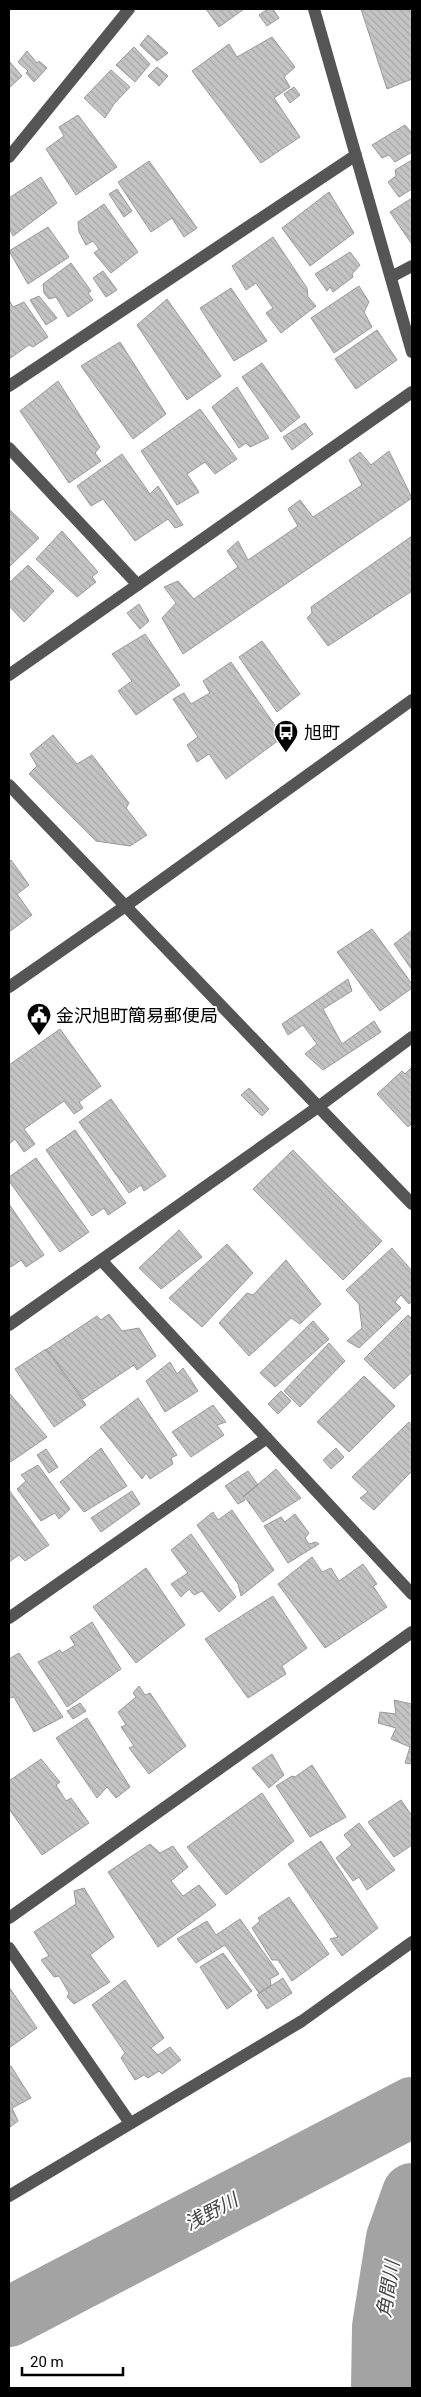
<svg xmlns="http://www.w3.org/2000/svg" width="421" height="2397" viewBox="0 0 421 2397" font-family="Roboto,'Noto Sans JP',sans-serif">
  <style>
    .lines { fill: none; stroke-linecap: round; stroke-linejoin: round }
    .river { stroke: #a3a3a3; stroke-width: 60 }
    .building { fill: url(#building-back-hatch); stroke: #999 }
    .minor { stroke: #555; stroke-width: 12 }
    .labels { text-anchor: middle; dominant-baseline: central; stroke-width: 4; stroke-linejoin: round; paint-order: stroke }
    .poi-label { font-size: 18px; fill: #000; stroke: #fff; text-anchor: start }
    .water-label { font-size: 19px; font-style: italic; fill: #444; stroke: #fff }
  </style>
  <defs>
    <pattern id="building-back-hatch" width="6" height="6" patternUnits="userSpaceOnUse" patternTransform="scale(1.25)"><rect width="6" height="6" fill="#c4c4c4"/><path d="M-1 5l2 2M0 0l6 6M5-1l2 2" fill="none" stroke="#a7a7a7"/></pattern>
  </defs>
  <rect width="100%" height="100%" fill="#fff"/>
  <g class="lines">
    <path class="river" d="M9 2317 412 2107
      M381 2388 382 2327 396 2238 412 2193"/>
  </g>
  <path class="building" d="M206 9H244L219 27Z
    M268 9H273L279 18 267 26 259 15Z
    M361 9H412V79L387 89Z
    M148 35 168 53 157 61 140 45Z
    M272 37 295 67 284 77 290 87 274 98 300 137 261 163 192 71 229 44 237 57Z
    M134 47 150 64 135 82 116 65Z
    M27 51 37 63 39 61 47 68 34 82 26 73 28 71 18 62Z
    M9 61 22 76 9 88Z
    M157 67 168 76 159 86 148 76Z
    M111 70 130 87 114 104 105 118 84 98Z
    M294 87 300 95 290 103 284 94Z
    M78 115 117 167 76 195 46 149 64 136 59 127Z
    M405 125 412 133V152L395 162 389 155 382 158 372 145Z
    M412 160V189L399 197 388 182 396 176 395 170Z
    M149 161 197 228 184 237 172 218 151 232 118 182Z
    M41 177 57 203 13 236 9 228V198Z
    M117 189 132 211 124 217 109 194Z
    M329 192 354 233 310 266 282 228Z
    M412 198V242L411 243 390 212Z
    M104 204 138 252 111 273 94 253 99 249 93 241 86 245 79 232 78 222Z
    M48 227 69 257 28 284 9 251Z
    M273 237 307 288 308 297 316 306 281 333 266 313 273 308 256 283 246 290 232 266Z
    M350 252 360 265 352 274 353 277 333 292 330 287 327 291 315 274Z
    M71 263 91 291 88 293 93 300 68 317 56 297 49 299 44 293 43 284Z
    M103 271 117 290 106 297 93 278Z
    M359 286 369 302 364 312 372 327 334 353 311 318Z
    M231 288 267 341 234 361 200 308Z
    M39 296 57 318 46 325 30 300Z
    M167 299 221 376 187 400 137 325Z
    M9 300 13 307 24 302 48 337 33 347 29 345 9 359Z
    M377 330 397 360 356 389 335 359Z
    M120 342 166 414 133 439 81 366Z
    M262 363 300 417 281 432 242 377Z
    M58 381 100 447 95 453 101 461 69 483 20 411Z
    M237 387 269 438 250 447 246 443 239 448 212 407Z
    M200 409 237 459 215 474 205 462 187 474 199 492 177 505 141 451Z
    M305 423 313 434 292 450 283 437Z
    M389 451 412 498 183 654 162 618 176 603 164 587 178 581 194 599 238 567 227 551 238 541 248 560 298 526 288 509 300 500 313 517 362 485 349 460 360 452 371 465Z
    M122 454 150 494 158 486 183 525 175 528 168 519 135 541 103 499 91 506 77 486Z
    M9 509 39 538 9 567Z
    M62 531 98 572 92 577 96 582 77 597 36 559Z
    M412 536V591L328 646 307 618 312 613 311 607Z
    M28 565 54 591 24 622 9 606V583Z
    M139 604 149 621 140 629 127 613Z
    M145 634 180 685 136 715 118 691 132 681 112 654Z
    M262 641 300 694 277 712 239 657Z
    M231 662 283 737 226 779 209 754 197 762 187 745 198 737 173 699 184 693 191 704 210 693 203 681Z
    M53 735 77 764 92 755 129 803 126 808 147 835 130 846 96 841 29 774 37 766 30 754Z
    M11 860 29 885 17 894 32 915 9 932V862Z
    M372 929 412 984V988L380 1011 337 952Z
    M412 930V970L394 944Z
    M348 979 352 991 323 1009 342 1044 374 1021 381 1032 323 1070 305 1054 317 1044 303 1025 288 1035 282 1024Z
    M60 1029 101 1086 79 1102 83 1108 74 1114 64 1101 24 1129 35 1144 24 1152 15 1139 9 1144V1065Z
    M412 1067V1123L408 1127 377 1094 402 1071 405 1074Z
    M249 1088 269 1109 262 1116 241 1095Z
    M111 1099 166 1176 144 1191 141 1185 129 1193 79 1122Z
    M75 1130 126 1203 108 1215 104 1208 92 1216 46 1150Z
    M293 1150 382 1241 343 1280 253 1189Z
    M36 1158 89 1232 60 1252 9 1181V1177Z
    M9 1204 44 1255 26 1267 21 1260 11 1267 9 1265Z
    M179 1230 202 1257 161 1289 139 1268Z
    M227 1244 253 1273 202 1327 169 1298Z
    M392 1248 412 1271V1301L409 1304 401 1295 395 1302 401 1308 359 1348 347 1341 362 1328 359 1304 346 1290Z
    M286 1260 321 1304 300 1324 291 1318 249 1356 219 1323 247 1293 253 1295Z
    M109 1314 122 1331 139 1328 156 1356 137 1370 134 1365 83 1399 47 1349 97 1316 101 1320Z
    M408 1315 412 1319V1372L394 1389 364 1359Z
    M313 1321 329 1339 275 1387 260 1373Z
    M329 1343 345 1361 300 1407 284 1391Z
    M46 1349 86 1405 54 1427 15 1369Z
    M170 1362 177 1374 183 1368 198 1391 165 1412 146 1381Z
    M364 1376 395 1406 349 1452 317 1422Z
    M281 1391 291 1401 278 1414 268 1404Z
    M10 1394 47 1437 9 1463V1396Z
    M138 1398 177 1455 171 1458 173 1464 150 1479 146 1473 142 1479 100 1427Z
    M213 1405 226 1422 217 1425 224 1435 191 1457 172 1432Z
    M409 1422 412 1426V1471L374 1510 360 1498 368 1492 352 1477Z
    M101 1448 127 1486 84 1512 60 1482Z
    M336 1448 344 1457 331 1469 323 1460Z
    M46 1449 58 1467 49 1473 37 1455Z
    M38 1465 70 1509 59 1519 55 1513 41 1521 17 1489 26 1481 21 1475Z
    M276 1469 301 1498 263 1522 244 1496Z
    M248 1471 258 1485 243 1497 245 1500 238 1504 225 1486Z
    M9 1490 49 1545 25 1561 19 1555 9 1562Z
    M132 1491 140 1504 101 1532 91 1518Z
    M232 1510 274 1570 241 1596 238 1584 197 1525 213 1512 218 1520Z
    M295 1514 309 1533 305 1538 309 1544 316 1542 319 1544 288 1563 264 1526 281 1517 285 1522Z
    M191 1534 236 1597 219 1612 202 1591 194 1595 189 1589 181 1597 171 1584 188 1573 171 1550Z
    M312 1557 322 1572 331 1568 339 1581 363 1564 377 1584 373 1586 387 1607 325 1648 278 1584Z
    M146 1568 185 1625 136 1663 93 1607Z
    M273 1596 307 1648 282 1666 286 1674 248 1698 205 1639Z
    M92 1622 121 1669 67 1707 38 1662 60 1650 62 1653 75 1645 70 1637Z
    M19 1653 63 1717 34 1732 14 1697 9 1698V1659Z
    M139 1686 145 1695 150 1693 186 1746 149 1774 129 1748 134 1746 121 1727 126 1725 118 1712 136 1697 133 1693Z
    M394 1700 412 1704V1764L405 1763 410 1747 391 1739 396 1728 378 1723 380 1712 396 1714Z
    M80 1703 86 1711 73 1719 67 1711Z
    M87 1718 130 1787 116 1798 107 1787 97 1798 56 1738Z
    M272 1754 284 1775 269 1788 252 1768Z
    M41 1759 60 1782 56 1785 66 1801 71 1798 89 1823 42 1855 9 1809V1781Z
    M312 1765 346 1817 310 1837 276 1786 292 1776 295 1777Z
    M262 1793 294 1841 226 1895 187 1847Z
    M401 1800 412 1816V1845L394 1857 368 1822Z
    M359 1823 395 1870 367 1890 359 1877 353 1881 336 1858 352 1845 344 1835Z
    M321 1841 378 1928 342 1956 330 1939 338 1937 288 1864Z
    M150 1844 160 1853 173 1846 188 1867 171 1881 183 1896 199 1885 216 1905 158 1947 108 1872Z
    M84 1888 114 1937 90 1955 110 1982 74 2004 67 1997 69 1993 59 1976 54 1977 41 1960 49 1956 34 1932 76 1904 74 1891Z
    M289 1897 329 1954 292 1981 278 1960H272L252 1928 260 1921 258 1918Z
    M240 1919 279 1974 270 1979 271 1985 259 1993 225 1945 196 1963 177 1939 207 1921 216 1935Z
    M223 1953 252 1991 227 2009 200 1967Z
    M283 1978 292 1993 267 2009 257 1995Z
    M125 1980 164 2038 151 2048 158 2055 170 2047 181 2060 162 2074 159 2071 148 2078 144 2075 135 2080 121 2058 125 2053 92 2005Z
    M9 1987 37 2028 9 2048Z
    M11 2066 31 2098 12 2108 18 2121 10 2127 9 2067Z"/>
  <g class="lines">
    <path class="minor" d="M314 9 412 352
      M9 157 129 9
      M391 277 412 266
      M9 386 356 155
      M9 448 138 585
      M9 675 412 392
      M9 785 412 1204
      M9 987 124 907 412 700
      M101 1260 412 1594
      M9 1325 318 1107 412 1037
      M9 1618 267 1438
      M9 1918 412 1632
      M9 1948 130 2123
      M9 2196 302 2021 412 1942"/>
  </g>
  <defs>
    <symbol id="bus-pin" viewBox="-11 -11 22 30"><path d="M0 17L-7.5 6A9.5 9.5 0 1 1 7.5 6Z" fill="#000" stroke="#fff"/><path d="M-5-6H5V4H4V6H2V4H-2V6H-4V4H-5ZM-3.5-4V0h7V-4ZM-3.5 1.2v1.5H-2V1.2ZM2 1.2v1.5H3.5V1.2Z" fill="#fff"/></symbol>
    <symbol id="civic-pin" viewBox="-11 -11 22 30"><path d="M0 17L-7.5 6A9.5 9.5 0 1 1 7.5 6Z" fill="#000" stroke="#fff"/><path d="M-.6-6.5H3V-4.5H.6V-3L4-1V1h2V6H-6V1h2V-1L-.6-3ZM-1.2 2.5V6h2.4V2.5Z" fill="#fff"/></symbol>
  </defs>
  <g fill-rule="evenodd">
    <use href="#bus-pin" x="272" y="718" width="28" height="38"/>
    <use href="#civic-pin" x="25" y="1001" width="28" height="38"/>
  </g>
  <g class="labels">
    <g class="poi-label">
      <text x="304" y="732">旭町</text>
      <text x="56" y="1015">金沢旭町簡易郵便局</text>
    </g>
    <g class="water-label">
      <text transform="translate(211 2212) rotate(-28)">浅野川</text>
      <text transform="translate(388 2289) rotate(-81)">角間川</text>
    </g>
  </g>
  <rect width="421" height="2397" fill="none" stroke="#000000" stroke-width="20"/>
  <path d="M22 2367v8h101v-8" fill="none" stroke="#000000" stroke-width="2.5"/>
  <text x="30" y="2367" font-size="15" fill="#000000" stroke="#ffffff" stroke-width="4" paint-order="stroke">20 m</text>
</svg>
